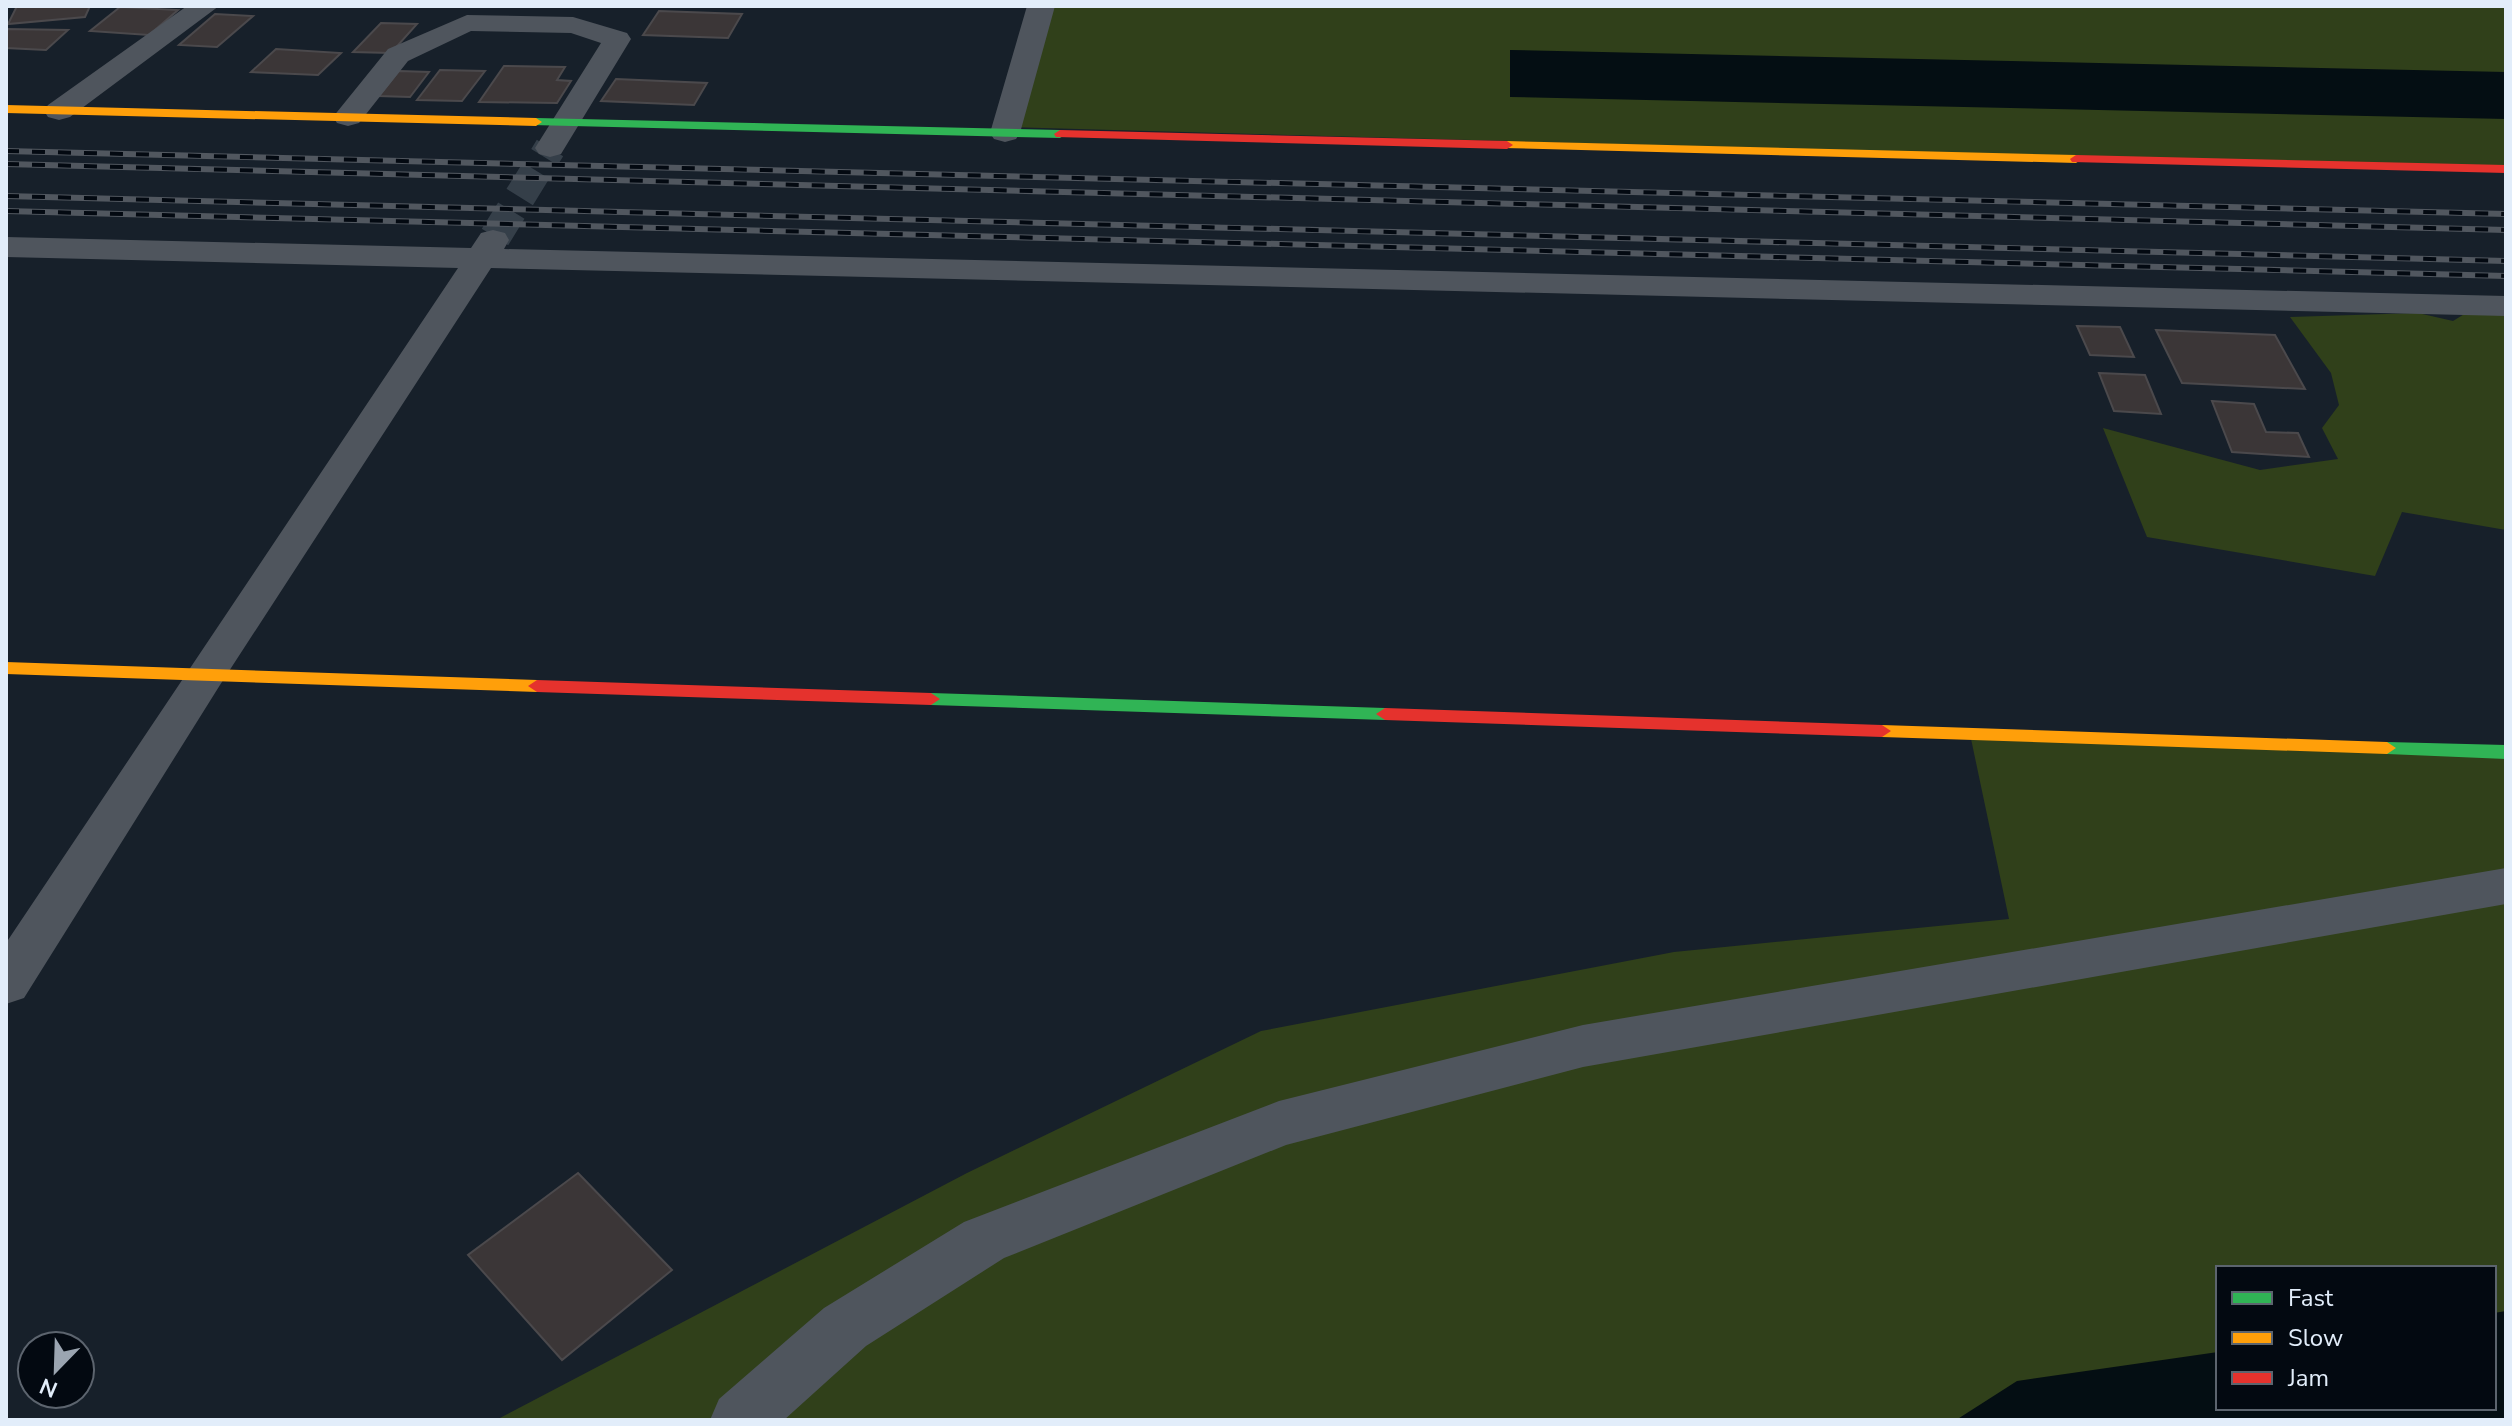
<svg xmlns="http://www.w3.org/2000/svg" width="2512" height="1426" viewBox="0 0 2512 1426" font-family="'Nunito Sans',sans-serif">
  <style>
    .green { fill: #30401a; fill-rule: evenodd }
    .water { fill: #040e13 }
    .building { fill: #3b3637; stroke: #4b494c; stroke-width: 2 }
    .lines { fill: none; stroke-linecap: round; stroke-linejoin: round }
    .street-tunnel { stroke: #353f49; stroke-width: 31; stroke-dasharray: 31 16; stroke-linecap: butt }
    .street { fill: #4f555d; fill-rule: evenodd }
    .fast { fill: #30b455; fill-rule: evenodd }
    .slow { fill: #ff9f0a; fill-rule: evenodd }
    .jam { fill: #e5322d; fill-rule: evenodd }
    .rail-casing { stroke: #51575f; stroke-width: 6 }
    .rail { stroke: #030911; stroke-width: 4; stroke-dasharray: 13; stroke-linecap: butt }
  </style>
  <rect width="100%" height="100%" fill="#17202a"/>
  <path class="green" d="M1041 6H2506V169L1006 127Z
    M2479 305 2506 313V530L2402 512 2375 576 2147 537 2103 428 2260 470 2338 459 2322 428 2339 405 2331 373 2290 317 2418 313 2453 321Z
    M1970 734 2506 752V1420H496L967 1173 1261 1031 1674 952 2009 919ZM2218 1268H2494V1408H2218Z"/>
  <path class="water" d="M1510 50 2506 72V119L1510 97Z
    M2506 1311V1420H1956L2017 1381 2218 1352V1408H2494V1313Z"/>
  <path class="building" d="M17 6H90L85 17 8 24Z
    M120 7 178 10 149 35 90 31Z
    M659 11 742 14 728 38 643 35Z
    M215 14 253 16 217 47 179 45Z
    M381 23 417 24 391 53 353 52Z
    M6 29 68 30 46 50 6 48Z
    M276 49 341 53 318 75 251 72Z
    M504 66 565 67 557 80 571 81 557 103 479 102Z
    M440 70 485 71 462 101 417 100Z
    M399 71 429 72 410 97 379 96Z
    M616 79 707 83 694 105 601 101Z
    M2077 326 2120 327 2134 357 2090 355Z
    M2156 330 2275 335 2305 389 2182 383Z
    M2099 373 2145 375 2161 414 2114 411Z
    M2212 401 2254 404 2266 432 2298 433 2309 457 2232 452Z
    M578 1173 672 1270 562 1360 468 1255Z"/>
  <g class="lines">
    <path class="street-tunnel" d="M495 237 550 148"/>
    <path class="street" d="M187 6H219L70 117 59 120 48 117 44 111 48 105Z
      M1027 6H1055L1020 133 1016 139 1005 142 994 139 990 133Z
      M467 15 573 17 627 33 631 39 561 154 550 157 539 154 535 148 601 43 571 33 471 31 408 61 359 123 348 126 337 123 333 117 388 49Z
      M493 230 505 233 509 240 504 249 2506 296V316L491 268 220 685 24 998 6 1004V943L458 268 6 257V237L471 248 481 233Z
      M2506 868V904L1583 1067 1286 1145 1004 1258 866 1346 784 1420H710L719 1399 824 1308 964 1222 1279 1101 1583 1025Z"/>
    <path class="fast" d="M536 118 1060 130 1066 134 1060 138 532 125 530 122Z
      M931 693 1385 708 1394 714 1385 720 931 705 922 699Z
      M2387 742 2506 745V759L2387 754 2378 748Z"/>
    <path class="slow" d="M6 105 536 118 542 122 536 126 6 113Z
      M1507 141 2076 155 2082 159 2076 163 1503 148V142Z
      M6 662 537 680 546 686 537 692 6 674Z
      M1882 725 2387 742 2396 748 2387 754 1882 737 1873 731Z"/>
    <path class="jam" d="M1060 130 1507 141 1513 145 1507 149 1056 137 1054 134Z
      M2076 155 2506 165V173L2072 162 2070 159Z
      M537 680 931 693 940 699 931 705 537 692 528 686Z
      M1385 708 1882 725 1891 731 1882 737 1385 720 1376 714Z"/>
    <defs>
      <path id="rail" d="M6 151 2506 214
        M6 164 2506 230
        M6 196 2506 261
        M6 211 2506 276"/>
    </defs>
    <use href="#rail" class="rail-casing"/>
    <use href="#rail" class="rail"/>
  </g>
  <rect width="2512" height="1426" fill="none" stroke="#e2edfa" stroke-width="16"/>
  <rect x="2216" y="1266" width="280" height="144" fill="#030911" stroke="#5c646e" stroke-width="2"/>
  <rect x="2232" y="1292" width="40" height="12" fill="#30b455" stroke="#5c646e" stroke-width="2"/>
  <text x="2288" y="1306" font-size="24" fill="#e2edfa">Fast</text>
  <rect x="2232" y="1332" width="40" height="12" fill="#ff9f0a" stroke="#5c646e" stroke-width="2"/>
  <text x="2288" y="1346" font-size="24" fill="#e2edfa">Slow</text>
  <rect x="2232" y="1372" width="40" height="12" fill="#e5322d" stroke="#5c646e" stroke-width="2"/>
  <text x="2288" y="1386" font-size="24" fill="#e2edfa">Jam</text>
  <g transform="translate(56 1370) rotate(203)"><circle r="38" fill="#030911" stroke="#5c646e" stroke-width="2"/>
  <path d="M0-6L14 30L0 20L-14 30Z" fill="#9ba5b1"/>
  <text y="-12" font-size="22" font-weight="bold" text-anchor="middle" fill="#e2edfa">N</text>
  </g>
</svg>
